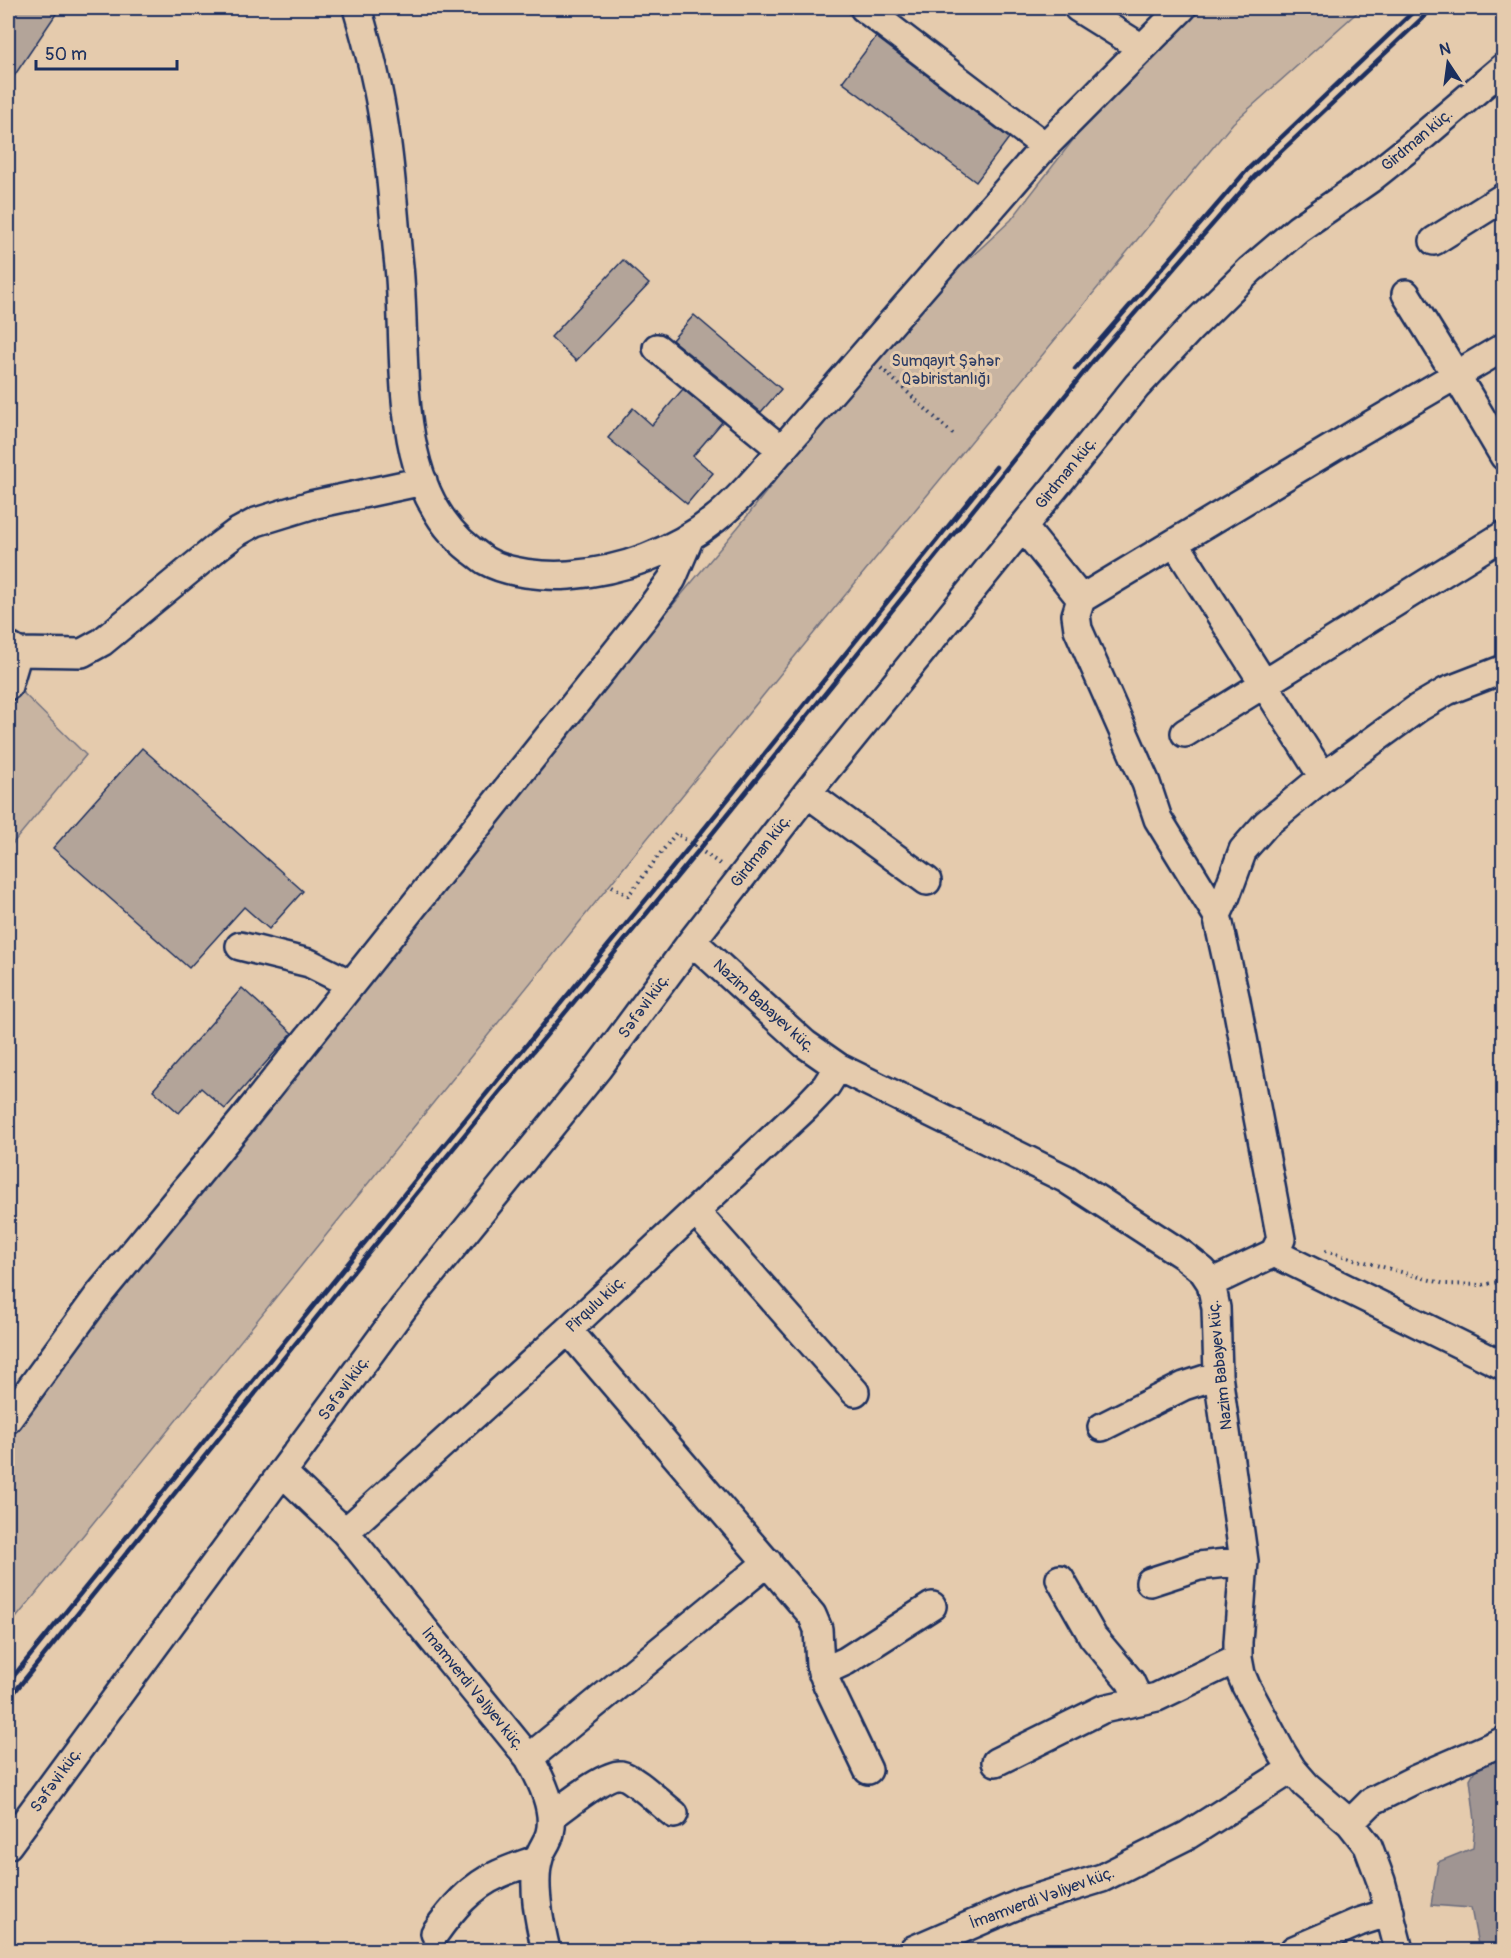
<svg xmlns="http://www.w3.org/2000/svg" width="1511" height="1958" viewBox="0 0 1511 1958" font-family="Pangolin,sans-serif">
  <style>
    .green { fill: #c8b4a1; stroke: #727280; stroke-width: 1.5 }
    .water { fill: #a09592; stroke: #6b6c7d; stroke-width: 1.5 }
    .building { fill: #b3a499; stroke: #1b2f5e; stroke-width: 1.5 }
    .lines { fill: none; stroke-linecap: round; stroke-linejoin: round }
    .minor-casing { stroke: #1b2f5e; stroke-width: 32 }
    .path { stroke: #1b2f5e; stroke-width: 4; stroke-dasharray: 1.5 4.5; stroke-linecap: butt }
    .minor { stroke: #e5cbad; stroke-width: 27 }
    .rail { stroke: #1b2f5e; stroke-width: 4.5 }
    .labels { text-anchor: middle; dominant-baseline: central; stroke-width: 6; stroke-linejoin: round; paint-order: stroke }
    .street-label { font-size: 16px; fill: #1b2f5e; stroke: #e5cbad }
    .park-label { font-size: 16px; fill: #2c3c65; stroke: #e5cbad }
  </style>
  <rect width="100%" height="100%" fill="#e5cbad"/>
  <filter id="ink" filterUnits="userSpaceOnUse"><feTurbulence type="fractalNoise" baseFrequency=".0167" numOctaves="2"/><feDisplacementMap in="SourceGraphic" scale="12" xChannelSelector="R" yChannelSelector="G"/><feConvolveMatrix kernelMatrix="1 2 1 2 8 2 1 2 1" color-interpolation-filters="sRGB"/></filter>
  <g filter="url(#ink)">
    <path class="green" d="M1204 8H1362L1233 123 791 661 8 1628V1425L563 736 744 520 897 326 1011 220 1111 91Z
      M8 678 86 755 8 849Z"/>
    <path class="water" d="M1503 1752V1950H1479L1471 1908 1431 1905 1438 1862 1473 1848 1475 1821 1470 1779 1479 1763Z"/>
    <path class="building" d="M8 8H60L8 85Z
      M876 37 1009 138 976 182 842 82Z
      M623 260 649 284 576 361 551 337Z
      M694 315 781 389 761 412 672 340Z
      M683 389 722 422 693 456 713 473 687 504 608 438 633 408 652 425Z
      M142 748 303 891 269 929 244 907 189 968 53 848Z
      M242 988 292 1033 225 1109 201 1088 179 1113 153 1090Z"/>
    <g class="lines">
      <defs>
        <path id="minor" d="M357 8C369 48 379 89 385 131 392 175 394 221 399 266 408 356 390 488 471 550 476 553 481 558 486 561 507 573 545 577 569 575 621 571 674 552 715 519 733 505 748 488 763 471L1045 146 1182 8
          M864 8 1045 146
          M1078 8 1142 48
          M1434 241 1504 197
          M1406 294 1456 375 1504 456
          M657 348 782 450
          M1023 527 1081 599
          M1175 543 1323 777
          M8 646 18 652 82 653 102 642 220 545 236 533 256 522 311 505 423 481
          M8 686 18 652
          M1185 733 1504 535
          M807 793 927 881
          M1217 915 1226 896 1243 850 1266 824 1323 777 1418 708 1447 691 1504 669
          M692 941 805 1044 838 1067 1066 1179 1183 1255 1203 1271 1211 1283 1216 1308 1218 1375 1244 1561 1238 1642V1658L1241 1674 1246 1686 1282 1753 1292 1769 1306 1785 1350 1823 1368 1846 1381 1881 1399 1950
          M240 946 309 963 351 984
          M695 1211 855 1392
          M1274 1253 1504 1366
          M1211 1283 1274 1253 1281 1239 1236 1001 1217 915 1158 819 1146 783 1078 629 1076 615 1081 599 1357 433 1504 347
          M568 1330 812 1615 818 1629 820 1665 827 1684 868 1770
          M8 1419 101 1292 242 1121 645 616 672 579 690 537
          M1102 1427 1184 1386 1218 1375
          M282 1472 345 1532 529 1758C541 1779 556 1809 550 1833 548 1842 541 1849 539 1858 531 1884 540 1925 546 1950
          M345 1532 568 1330 806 1107 826 1086 838 1067
          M1060 1579 1093 1637 1130 1681 1139 1700
          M1150 1582 1199 1566 1244 1561
          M822 1672 846 1661 932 1606
          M529 1758 768 1562
          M996 1762 1103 1709 1157 1697 1238 1658
          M552 1816C566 1806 606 1773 621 1775 633 1777 662 1805 674 1814
          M1350 1823 1372 1801 1414 1780 1504 1741
          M8 1845 404 1307 598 1068 692 941 807 793 1137 386 1191 328 1250 270 1298 229 1370 179 1409 148 1504 67
          M435 1933C452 1909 471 1886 499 1874 512 1868 525 1864 538 1859
          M913 1950 1024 1902 1102 1878 1188 1835 1292 1769
          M1294 1950 1359 1922 1390 1912"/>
      </defs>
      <use href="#minor" class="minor-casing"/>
      <path class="path" d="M881 368 954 435
        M612 886 628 896 676 833 723 866
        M1325 1251 1445 1284 1482 1285 1504 1281"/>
      <use href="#minor" class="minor"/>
      <path class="rail" d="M1075 369 1247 170 1417 8
        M8 1683 422 1172 691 845 996 467
        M8 1700 429 1178 699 850 1093 361 1254 177 1433 8"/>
    </g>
  </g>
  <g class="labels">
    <g class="street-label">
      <text transform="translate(1417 140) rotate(-40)">Girdman küç.</text>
      <text transform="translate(1066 473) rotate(-51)">Girdman küç.</text>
      <text transform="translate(761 851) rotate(-52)">Girdman küç.</text>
      <text transform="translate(644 1006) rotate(-54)">Səfəvi küç.</text>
      <text transform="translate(764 1006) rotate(42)">Nazim Babayev küç.</text>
      <text transform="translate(596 1304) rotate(-43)">Pirqulu küç.</text>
      <text transform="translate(1220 1365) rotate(-96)">Nazim Babayev küç.</text>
      <text transform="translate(344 1388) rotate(-54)">Səfəvi küç.</text>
      <text transform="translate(473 1689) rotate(51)">İmamverdi Vəliyev küç.</text>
      <text transform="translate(56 1780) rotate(-54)">Səfəvi küç.</text>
      <text transform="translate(1042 1898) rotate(-20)">İmamverdi Vəliyev küç.</text>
    </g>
    <g class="park-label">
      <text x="946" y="361">Sumqayıt Şəhər<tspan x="946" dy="18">Qəbiristanlığı</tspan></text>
    </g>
  </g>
  <rect width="1511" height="1958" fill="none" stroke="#e5cbad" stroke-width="30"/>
  <rect x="15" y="15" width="1481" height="1928" fill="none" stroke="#1b2f5e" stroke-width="2" filter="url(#ink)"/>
  <g transform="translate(1448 63) rotate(347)" stroke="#e5cbad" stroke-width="4.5" paint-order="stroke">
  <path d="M0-4.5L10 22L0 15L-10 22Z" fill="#1b2f5e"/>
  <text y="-9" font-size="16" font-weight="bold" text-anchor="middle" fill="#1b2f5e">N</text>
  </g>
  <path d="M36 60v9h141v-9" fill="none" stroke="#1b2f5e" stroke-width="3"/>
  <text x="45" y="60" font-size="18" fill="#1b2f5e" stroke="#e5cbad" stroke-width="4.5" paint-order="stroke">50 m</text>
</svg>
